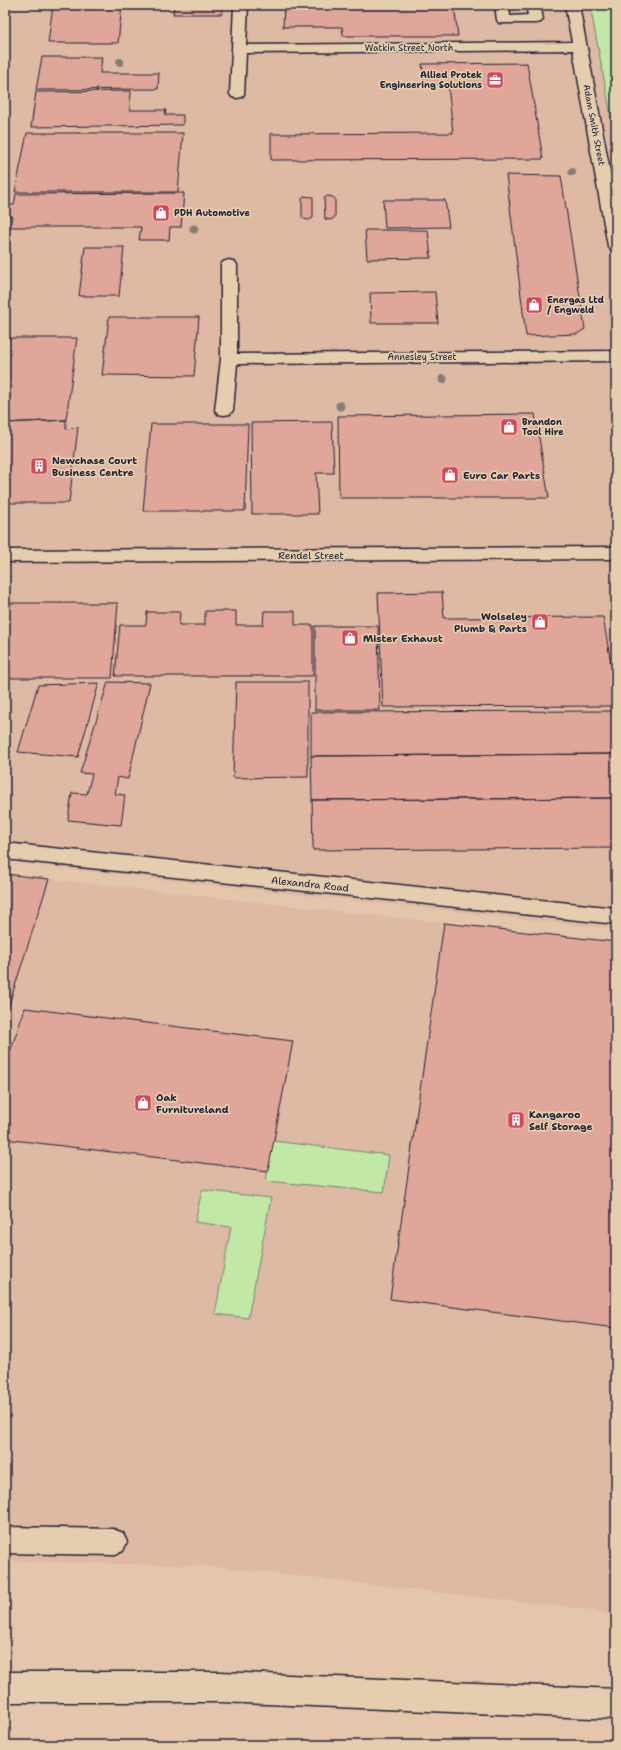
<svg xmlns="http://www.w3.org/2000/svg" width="621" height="1750" viewBox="0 0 621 1750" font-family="'Shantell Sans',sans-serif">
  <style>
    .built { fill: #deb9a3 }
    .green { fill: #c1e9a5; stroke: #728670 }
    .building { fill: #dfa699; stroke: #22223b }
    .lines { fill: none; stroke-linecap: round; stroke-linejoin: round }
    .minor-casing { stroke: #22223b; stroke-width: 3 }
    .minor { fill: #e5ceae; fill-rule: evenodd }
    .tree { fill: #867c76 }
    .labels { text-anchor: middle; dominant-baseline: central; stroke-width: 3.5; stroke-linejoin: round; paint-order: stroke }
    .far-street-label { font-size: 9px; fill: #22223b; stroke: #e5ceae }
    .far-poi-label { font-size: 9px; font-weight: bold; fill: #22223b; stroke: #e5ceae; text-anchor: start }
    .poi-label { font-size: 10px; font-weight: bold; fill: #22223b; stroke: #e5ceae; text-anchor: start }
    .street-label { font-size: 10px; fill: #22223b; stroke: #e5ceae }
  </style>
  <rect width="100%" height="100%" fill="#e4c6aa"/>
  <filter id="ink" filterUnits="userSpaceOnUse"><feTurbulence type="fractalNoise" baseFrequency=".025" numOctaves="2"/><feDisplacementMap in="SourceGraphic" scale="8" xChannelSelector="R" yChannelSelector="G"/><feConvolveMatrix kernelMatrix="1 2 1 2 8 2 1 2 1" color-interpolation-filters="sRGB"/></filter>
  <g filter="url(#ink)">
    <path class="built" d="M5 5H595L616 122V929L5 862Z
      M5 874 616 942V1616L591 1610 209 1566 5 1561Z"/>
    <path class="green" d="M590 5H616V143Z
      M273 1141 389 1155 384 1192 266 1181Z
      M202 1190 271 1198 248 1318 215 1314 231 1227 195 1222Z"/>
    <path class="building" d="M53 5H122L118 43H48Z
      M174 5H222V14H173Z
      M284 5H454L458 36H343L342 27H283Z
      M42 57H102L100 73H159L158 89 36 90Z
      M527 63 543 159 271 160V134L453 133 448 85H425L422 64Z
      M131 91 130 110H166L165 115H183V125L31 127 36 92Z
      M27 133H183L178 192H15Z
      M506 175 561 176 585 329 577 334 526 336Z
      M184 193 181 227H170L169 240H139L141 227H10L12 216H5L6 205H14L16 194Z
      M304 196 313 197V218L309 220 304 219 302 217V199Z
      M328 196 333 197 335 199V217L331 220 325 219 324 198Z
      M383 200H445L449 227 385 228Z
      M365 230H428L431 258 367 259Z
      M85 247H124L119 296H79Z
      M435 292 438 323H371L370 293Z
      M109 317H199L194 376 102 375Z
      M5 338H77L66 420 5 423Z
      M535 414 549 498H339L338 416Z
      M66 420V429L78 427 69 503H5V423Z
      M332 422 334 473H316L318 514H252L251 423Z
      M151 424H248L245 511H143Z
      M442 592 444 618 603 617 616 693V706L383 707 378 593Z
      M5 603H118L112 678H5Z
      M205 611H236V625H263L264 611H295V625H313V676H115L120 625H146L147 612H180L179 625H205Z
      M315 626H378L380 710H315Z
      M108 682 150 683 128 779 118 777 115 794 125 795 121 825 68 820 72 793 87 794 92 774 80 773Z
      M236 682H308V777L233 778Z
      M99 683 78 757 18 752 38 685Z
      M616 711V754L311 756V712Z
      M616 754V798L312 800 311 756Z
      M616 798V848L313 850 312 800Z
      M5 874 49 879 5 1017Z
      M444 923 616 942V1328L390 1299Z
      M25 1008 293 1041 268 1171 5 1139V1067Z"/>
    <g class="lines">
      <defs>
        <path id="minor" d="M234 5H248L246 45 572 42 565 5H579L616 204V251L610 249 608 246 573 50 246 53 244 94 242 97 237 98 232 97 230 94Z
          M495 5H509L510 16 528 15 526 5H540L543 19 541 22 536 23H499L497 20Z
          M229 260 235 262 237 265V354L616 351V361L237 364 233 410 230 414 224 415 218 414 215 410 221 359V265L223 262Z
          M616 547V559L5 562V550Z
          M5 843 616 908V924L5 859Z
          M5 1527 113 1529 123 1533 127 1542 123 1551 113 1555 5 1553Z
          M5 1672H220L616 1689V1719L220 1702H5Z"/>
      </defs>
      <use href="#minor" class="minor-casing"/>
      <use href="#minor" class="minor"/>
    </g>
    <g class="tree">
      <circle cx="120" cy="62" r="4"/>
      <circle cx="572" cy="172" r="4"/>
      <circle cx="194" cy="229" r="4.5"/>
      <circle cx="443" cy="379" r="4.5"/>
      <circle cx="340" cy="406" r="4.5"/>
    </g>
  </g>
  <defs>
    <symbol id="office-square" viewBox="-11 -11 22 22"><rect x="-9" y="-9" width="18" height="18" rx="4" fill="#d1495b" stroke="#e5ceae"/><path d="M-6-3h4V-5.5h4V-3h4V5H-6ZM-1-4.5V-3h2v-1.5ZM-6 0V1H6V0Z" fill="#fff"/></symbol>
    <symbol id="shop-square" viewBox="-11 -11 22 22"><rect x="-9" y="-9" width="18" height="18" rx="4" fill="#d1495b" stroke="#e5ceae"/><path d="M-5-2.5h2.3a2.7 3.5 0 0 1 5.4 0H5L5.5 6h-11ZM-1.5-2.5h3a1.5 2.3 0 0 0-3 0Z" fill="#fff"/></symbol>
    <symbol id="building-square" viewBox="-11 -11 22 22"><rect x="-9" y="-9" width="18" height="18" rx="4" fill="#d1495b" stroke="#e5ceae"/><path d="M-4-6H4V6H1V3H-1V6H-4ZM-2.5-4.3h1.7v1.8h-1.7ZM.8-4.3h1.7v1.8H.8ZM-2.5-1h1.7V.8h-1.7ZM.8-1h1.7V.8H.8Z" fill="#fff"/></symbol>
  </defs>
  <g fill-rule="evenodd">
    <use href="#office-square" x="485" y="70" width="20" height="20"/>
    <use href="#shop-square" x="151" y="203" width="20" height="20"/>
    <use href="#shop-square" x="524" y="295" width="20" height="20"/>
    <use href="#shop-square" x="499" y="417" width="20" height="20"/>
    <use href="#building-square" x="29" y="456" width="20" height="20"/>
    <use href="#shop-square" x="440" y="465" width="20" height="20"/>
    <use href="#shop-square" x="530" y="612" width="20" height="20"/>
    <use href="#shop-square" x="340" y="628" width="20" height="20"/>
    <use href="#shop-square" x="133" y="1093" width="20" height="20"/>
    <use href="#building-square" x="506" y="1110" width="20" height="20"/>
  </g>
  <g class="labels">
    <g class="far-street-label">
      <text x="409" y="48">Watkin Street North</text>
      <text transform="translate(594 125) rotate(79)">Adam Smith Street</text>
      <text x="422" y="357">Annesley Street</text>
    </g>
    <g class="far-poi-label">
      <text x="482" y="75" text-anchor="end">Allied Protek<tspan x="482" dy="10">Engineering Solutions</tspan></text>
      <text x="174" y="213">PDH Automotive</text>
      <text x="547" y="300">Energas Ltd<tspan x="547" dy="10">/ Engweld</tspan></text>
      <text x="522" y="422">Brandon<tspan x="522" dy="10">Tool Hire</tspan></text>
    </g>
    <g class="poi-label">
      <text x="52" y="460">Newchase Court<tspan x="52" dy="12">Business Centre</tspan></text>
      <text x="463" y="475">Euro Car Parts</text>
      <text x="527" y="616" text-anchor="end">Wolseley<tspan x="527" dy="12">Plumb &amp; Parts</tspan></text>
      <text x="363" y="638">Mister Exhaust</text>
      <text x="156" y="1097">Oak<tspan x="156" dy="12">Furnitureland</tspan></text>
      <text x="529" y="1114">Kangaroo<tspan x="529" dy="12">Self Storage</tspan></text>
    </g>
    <g class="street-label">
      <text x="311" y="555">Rendel Street</text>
      <text transform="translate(310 884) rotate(6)">Alexandra Road</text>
    </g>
  </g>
  <rect width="621" height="1750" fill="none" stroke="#e5ceae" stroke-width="20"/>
  <rect x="10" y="10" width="601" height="1730" fill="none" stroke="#22223b" stroke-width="1.5" filter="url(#ink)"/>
</svg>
